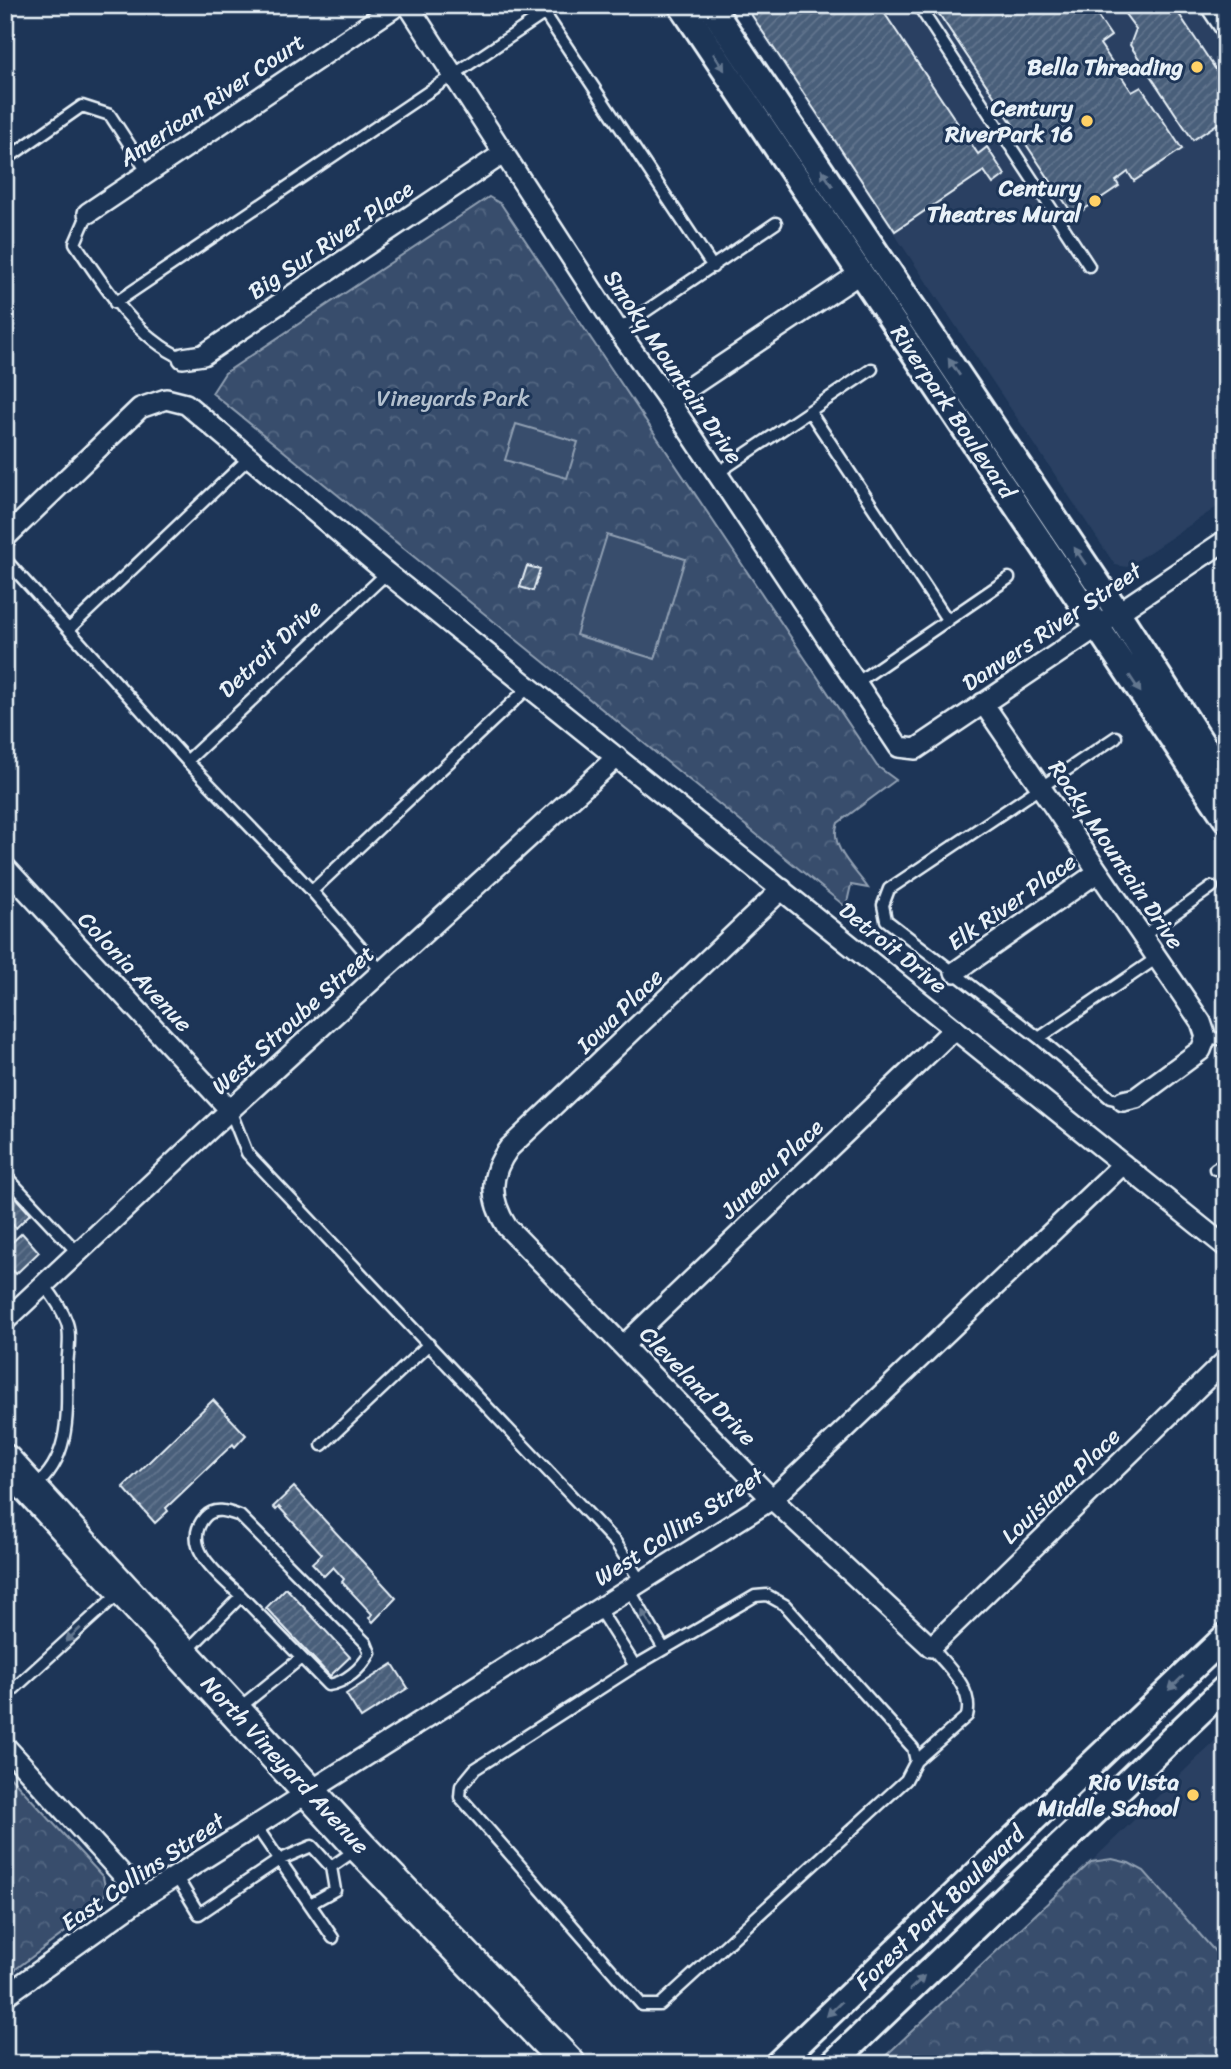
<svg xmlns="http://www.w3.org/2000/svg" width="1231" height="2069" viewBox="0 0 1231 2069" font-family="Sriracha,sans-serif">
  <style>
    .built { fill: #2a4162 }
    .forest { fill: url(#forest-crowns); stroke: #909fb2; stroke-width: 2 }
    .garden { fill: #374d6c; stroke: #909fb2; stroke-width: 2 }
    .building { fill: url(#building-hatch); stroke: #e8f1f8; stroke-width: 2 }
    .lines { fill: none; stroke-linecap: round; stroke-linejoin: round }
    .service-casing { stroke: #e8f1f8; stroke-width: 15 }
    .minor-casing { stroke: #e8f1f8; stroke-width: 24 }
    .tertiary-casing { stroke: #e8f1f8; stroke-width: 30 }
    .primary-casing { stroke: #e8f1f8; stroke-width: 37 }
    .service { stroke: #1d3557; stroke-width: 10 }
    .minor { stroke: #1d3557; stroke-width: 19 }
    .tertiary { stroke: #1d3557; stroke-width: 24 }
    .primary { stroke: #1d3557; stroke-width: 32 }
    .oneway { fill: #64778f }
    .poi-dot { fill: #ffd166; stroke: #1d3557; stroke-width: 2.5 }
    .labels { text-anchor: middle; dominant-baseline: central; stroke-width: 6; stroke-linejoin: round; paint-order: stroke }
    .poi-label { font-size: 23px; font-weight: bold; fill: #e8f1f8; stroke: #1d3557; text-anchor: end }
    .street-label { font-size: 23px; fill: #e8f1f8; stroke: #1d3557 }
    .park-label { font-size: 23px; fill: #b3c0ce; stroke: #1d3557 }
  </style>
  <defs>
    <pattern id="forest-crowns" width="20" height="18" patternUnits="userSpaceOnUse" patternTransform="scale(1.75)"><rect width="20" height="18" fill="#374d6c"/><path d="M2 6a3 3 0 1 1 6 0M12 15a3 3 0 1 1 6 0" fill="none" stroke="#546782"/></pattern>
    <pattern id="building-hatch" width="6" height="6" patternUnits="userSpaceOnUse" patternTransform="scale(1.75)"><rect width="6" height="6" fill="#495e7a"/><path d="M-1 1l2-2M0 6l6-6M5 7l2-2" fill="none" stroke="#63768e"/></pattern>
  </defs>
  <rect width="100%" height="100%" fill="#1d3557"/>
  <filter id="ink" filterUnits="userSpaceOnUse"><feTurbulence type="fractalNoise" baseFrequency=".0143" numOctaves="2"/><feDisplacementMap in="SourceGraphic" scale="14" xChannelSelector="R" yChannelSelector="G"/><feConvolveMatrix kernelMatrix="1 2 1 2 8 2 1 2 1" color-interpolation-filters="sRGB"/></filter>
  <g filter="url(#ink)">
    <path class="built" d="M742 5H1226V501L1127 567 1115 565Z
      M1226 1730V1964L1144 1871 1112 1859 1091 1862Z"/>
    <path class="forest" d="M489 197 501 204 877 766 896 780 838 823C828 846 855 869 868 888L851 885 846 907 212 393 225 373Z
      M5 1771 103 1877 106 1891 100 1906 5 1977Z
      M1112 1859 1129 1863 1144 1871 1226 1964V2064H877L1091 1862Z"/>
    <path class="garden" d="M516 424 578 442 567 478 505 460Z
      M607 535 685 559 655 659 576 635Z"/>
    <path class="building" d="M745 5H879L978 154 987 147 1005 175 993 184 984 171 895 231Z
      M933 5H1090L1111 36 1100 44 1132 92 1141 87 1182 149 1134 181 1128 172 1116 181 1119 186 1074 216Z
      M1138 5H1173L1226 85V118L1193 140 1130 45 1136 29 1125 14Z
      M527 566 540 569 533 591 520 587Z
      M14 1196 30 1214 16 1228 5 1216V1204Z
      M22 1233 39 1252 16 1274 5 1262V1249Z
      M213 1400 246 1435 235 1447 233 1444 166 1508 168 1511 155 1523 123 1487Z
      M294 1487 396 1598 373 1622 369 1618 372 1614 342 1582 344 1579 333 1567 324 1576 312 1563 322 1554 279 1507 276 1510 273 1507Z
      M286 1588 350 1657 330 1676 266 1608Z
      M393 1664 408 1688 361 1718 346 1694Z"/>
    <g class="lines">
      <defs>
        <path id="service" d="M918 5 1089 266
          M545 14 713 267
          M5 160 82 106 110 115 148 173
          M88 213 75 243C101 282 137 339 183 358
          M115 303 557 5
          M618 330 776 223
          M810 412 948 621
          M716 474 872 369
          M5 559 187 761 312 891 382 972
          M69 629 249 458
          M856 683 1009 578
          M1116 737 889 889 883 905 886 920 1039 1038 1110 1098 1123 1101
          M187 761 387 573
          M312 891 531 685
          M1142 937 1212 887
          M1206 1037 1226 1040
          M1039 1038 1157 958
          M230 1110 247 1153 616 1543 641 1582
          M1215 1169 1226 1162
          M5 1175 79 1254
          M322 1445 429 1344
          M34 1487C72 1458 67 1410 67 1366 68 1353 71 1335 67 1323 62 1308 54 1297 44 1285
          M629 1589 664 1649
          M767 1595 785 1605 913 1748 916 1761 906 1780 660 2005H642L460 1797 461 1786 475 1769 635 1666 755 1596Z
          M599 1609 635 1666
          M186 1652 241 1596C220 1576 179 1546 205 1517 215 1506 229 1512 240 1516L366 1643 370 1653C362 1668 345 1683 328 1685L241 1596
          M5 1697 120 1592
          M239 1708 301 1658
          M916 1761 967 1716C974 1689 947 1666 931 1647
          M256 1826 333 1938
          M176 1876 199 1914 279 1860 312 1846 331 1867
          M310 1904 335 1890 331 1867 357 1849"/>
        <path id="minor" d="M408 5 618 330 669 401 899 747 916 749 1226 540
          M1210 5 1226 29
          M88 213 398 5
          M183 358 203 355 504 153
          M669 401 859 274
          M5 538 140 408 166 399 186 404 387 573 1226 1247
          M983 703 1201 1022 1206 1037 1201 1050 1136 1098 1123 1101
          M5 867 230 1110
          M782 889 509 1148C489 1175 489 1199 507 1227L772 1499 931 1647 1226 1360
          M955 972 1098 872
          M5 1321 230 1110 617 757
          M624 1345 954 1029
          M5 1746 143 1897
          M5 1996 143 1897 772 1499 1123 1164"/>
        <path id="tertiary" d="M681 5 1226 819
          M710 5 1118 613 1226 781
          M777 2064 1226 1636
          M832 2064 1226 1687"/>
        <path id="primary" d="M5 1461 360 1847 569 2064"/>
      </defs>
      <use href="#service" class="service-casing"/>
      <use href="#minor" class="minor-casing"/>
      <use href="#tertiary" class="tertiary-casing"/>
      <use href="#primary" class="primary-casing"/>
      <use href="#service" class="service"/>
      <use href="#minor" class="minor"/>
      <use href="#tertiary" class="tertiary"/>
      <use href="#primary" class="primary"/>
    </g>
    <defs><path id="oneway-solid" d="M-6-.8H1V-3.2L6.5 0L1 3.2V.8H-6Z" transform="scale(1.75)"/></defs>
    <g class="oneway">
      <use href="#oneway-solid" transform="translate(719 62) rotate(57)"/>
      <use href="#oneway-solid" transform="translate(827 178) rotate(-124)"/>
      <use href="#oneway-solid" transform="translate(954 367) rotate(-124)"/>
      <use href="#oneway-solid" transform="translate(1080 556) rotate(-124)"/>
      <use href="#oneway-solid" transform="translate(1135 684) rotate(56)"/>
      <use href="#oneway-solid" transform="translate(647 1619) rotate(-120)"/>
      <use href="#oneway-solid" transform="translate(73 1635) rotate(137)"/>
      <use href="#oneway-solid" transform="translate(1176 1683) rotate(136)"/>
      <use href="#oneway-solid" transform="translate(917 1983) rotate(-44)"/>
      <use href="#oneway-solid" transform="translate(834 2009) rotate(136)"/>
    </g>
  </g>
  <g class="poi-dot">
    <circle cx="1197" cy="67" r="7"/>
    <circle cx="1087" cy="121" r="7"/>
    <circle cx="1095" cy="201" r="7"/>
    <circle cx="1193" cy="1795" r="7"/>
  </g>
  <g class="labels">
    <g class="poi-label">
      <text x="1183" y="67">Bella Threading</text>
      <text x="1073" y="108">Century<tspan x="1073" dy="26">RiverPark 16</tspan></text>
      <text x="1081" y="188">Century<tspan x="1081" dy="26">Theatres Mural</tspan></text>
      <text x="1179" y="1782">Rio Vista<tspan x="1179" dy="26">Middle School</tspan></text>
    </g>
    <g class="street-label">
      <text transform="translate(212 100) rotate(-34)">American River Court</text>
      <text transform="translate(331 240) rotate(-34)">Big Sur River Place</text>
      <text transform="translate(673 367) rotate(56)">Smoky Mountain Drive</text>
      <text transform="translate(953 412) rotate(56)">Riverpark Boulevard</text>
      <text transform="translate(1052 627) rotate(-34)">Danvers River Street</text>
      <text transform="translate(270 649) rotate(-43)">Detroit Drive</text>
      <text transform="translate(1116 855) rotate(56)">Rocky Mountain Drive</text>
      <text transform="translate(1012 902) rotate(-35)">Elk River Place</text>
      <text transform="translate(893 948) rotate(39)">Detroit Drive</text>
      <text transform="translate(135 972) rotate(47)">Colonia Avenue</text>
      <text transform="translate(620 1011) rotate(-44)">Iowa Place</text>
      <text transform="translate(293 1020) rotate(-42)">West Stroube Street</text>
      <text transform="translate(772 1169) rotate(-44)">Juneau Place</text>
      <text transform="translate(698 1386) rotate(46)">Cleveland Drive</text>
      <text transform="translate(1061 1486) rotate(-44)">Louisiana Place</text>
      <text transform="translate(679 1527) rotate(-33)">West Collins Street</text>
      <text transform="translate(285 1765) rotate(47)">North Vineyard Avenue</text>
      <text transform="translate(143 1872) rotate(-34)">East Collins Street</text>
      <text transform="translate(940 1908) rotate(-44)">Forest Park Boulevard</text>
    </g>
    <g class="park-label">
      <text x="453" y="398">Vineyards Park</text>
    </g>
  </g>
  <rect width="1231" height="2069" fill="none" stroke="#1d3557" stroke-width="28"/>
  <rect x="14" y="14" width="1203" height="2041" fill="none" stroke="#e8f1f8" stroke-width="2.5" filter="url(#ink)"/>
</svg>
